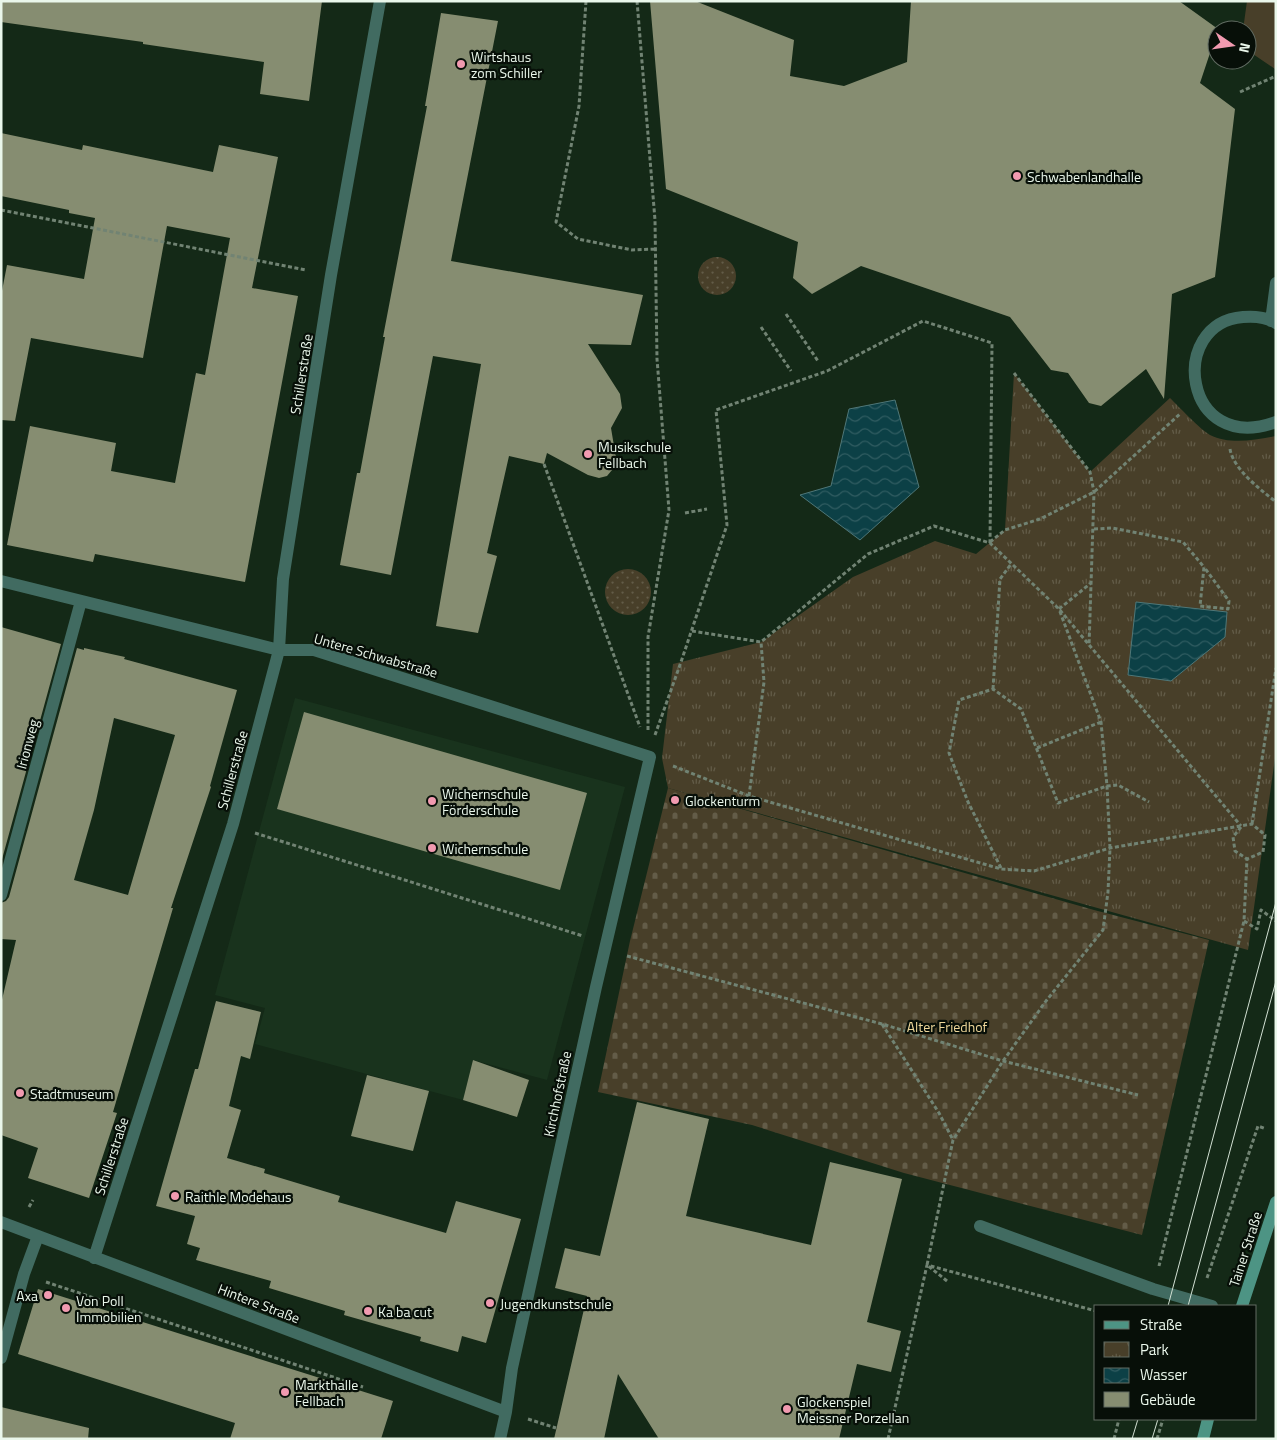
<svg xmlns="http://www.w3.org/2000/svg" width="1277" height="1440" viewBox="0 0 1277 1440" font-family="'Titillium Web',sans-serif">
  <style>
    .built { fill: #19331d }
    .grass { fill: #483f29 }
    .cemetery { fill: url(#cemetery-stones) }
    .park { fill: url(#park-tufts) }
    .garden { fill: url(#garden-dots) }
    .water { fill: url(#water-waves); stroke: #4f7778 }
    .building { fill: #868d71; fill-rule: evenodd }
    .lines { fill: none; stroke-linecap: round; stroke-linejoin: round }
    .path { stroke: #718373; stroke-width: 3; stroke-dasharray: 4 2.5; stroke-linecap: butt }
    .lane { stroke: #416b61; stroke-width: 12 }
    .street { stroke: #416b61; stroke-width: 12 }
    .secondary { stroke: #4d9484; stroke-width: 12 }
    .tram { stroke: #d2e0d3; stroke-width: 1 }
    .poi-dot { fill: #f19ab0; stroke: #070f08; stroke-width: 2 }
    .labels { text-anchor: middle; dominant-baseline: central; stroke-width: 4.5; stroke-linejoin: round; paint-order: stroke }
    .poi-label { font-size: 14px; fill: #eaf7eb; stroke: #070f08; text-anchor: start }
    .street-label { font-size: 14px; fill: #eaf7eb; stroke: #070f08 }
    .park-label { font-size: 14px; fill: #eed79a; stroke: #070f08 }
  </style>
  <defs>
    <pattern id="cemetery-stones" width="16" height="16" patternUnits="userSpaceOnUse" patternTransform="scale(1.25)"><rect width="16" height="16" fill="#483f29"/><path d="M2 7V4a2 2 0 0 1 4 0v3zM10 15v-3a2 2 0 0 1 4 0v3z" fill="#635c48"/></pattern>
    <pattern id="park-tufts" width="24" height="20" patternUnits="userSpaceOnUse" patternTransform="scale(1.25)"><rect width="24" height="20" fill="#483f29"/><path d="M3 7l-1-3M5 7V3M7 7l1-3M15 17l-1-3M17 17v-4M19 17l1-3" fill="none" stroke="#635c48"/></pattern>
    <pattern id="garden-dots" width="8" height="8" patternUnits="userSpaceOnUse" patternTransform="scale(1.25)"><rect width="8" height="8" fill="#483f29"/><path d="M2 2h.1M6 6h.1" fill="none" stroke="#635c48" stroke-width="1.8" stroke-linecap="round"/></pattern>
    <pattern id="water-waves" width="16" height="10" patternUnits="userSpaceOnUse" patternTransform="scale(1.25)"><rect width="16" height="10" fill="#0c4046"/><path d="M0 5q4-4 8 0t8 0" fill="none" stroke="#305c61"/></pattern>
  </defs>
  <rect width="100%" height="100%" fill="#142917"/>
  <path class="built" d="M295 698 625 787 547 1080 473 1060 463 1100 255 1044 265 1008 215 995Z"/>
  <path class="grass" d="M1247 1H1276L1275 69 1247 50V30H1243Z"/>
  <path class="cemetery" d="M668 788 1094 910 1209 940 1142 1235 904 1173 752 1125 598 1092 630 941Z"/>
  <path class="park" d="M1014 373 1090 472 1170 398C1179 407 1201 430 1210 435 1230 445 1255 440 1276 436V751L1248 950 668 788 662 758 673 664 761 642 853 577 935 541 976 554 1005 530Z"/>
  <path class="garden" d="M698 276a19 19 0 1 1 38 0a19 19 0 1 1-38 0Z
    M605 592a23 23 0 1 1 46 0a23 23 0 1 1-46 0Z"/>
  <path class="water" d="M895 400 919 487 860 540 800 495 831 486 849 409Z
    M1136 602 1227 612 1225 637 1171 681 1128 675Z"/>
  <path class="building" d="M1 1H322L309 101 260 94 264 62 143 44V42L1 22Z
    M650 1H695L794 40 790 76 844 86 907 62 911 1H1179L1218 29 1200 83 1235 109 1215 277 1172 294 1164 399 1146 369 1101 406 1089 403 1068 373 1051 370 1010 317 861 266 812 294 793 278 798 242 666 189Z
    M441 13 498 21 451 261 643 295 631 345 588 344 620 394 622 408 611 428 617 464 607 476 599 478 588 475 547 453 544 464 509 456 487 553 497 556 478 633 436 626 481 364 433 356 391 575 340 565 357 473H360L385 337H383L427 106H425Z
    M1 133 82 150 83 145 213 172 219 145 278 157 252 288 298 296 245 582 95 554 93 562 7 545 30 426 116 443 111 471 175 483 196 373 205 375 230 238 167 226 143 358 31 338 15 421 1 420V296L7 265 84 279 95 218 69 213V210L1 196Z
    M1 627 61 644 1 863Z
    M77 648 84 650V648L125 657 124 659 237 690 210 786 211 787 171 908H173L113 1112 117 1113 89 1198 28 1178 38 1148 1 1135V1004L16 940 1 939V903L6 901 9 897ZM114 718 175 735 128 895 74 880 94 810Z
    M304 712 587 793 560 890 277 809Z
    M216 1001 261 1012 250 1059 241 1056 229 1106 241 1110 227 1158 265 1169 264 1173 340 1196 338 1202 446 1233 456 1201 521 1219 486 1343 462 1336 458 1352 420 1341 421 1337 344 1315 345 1311 269 1288 271 1281 196 1260 200 1248 187 1244 195 1216 156 1206 195 1069H198Z
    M473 1060 529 1080 517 1117 463 1100Z
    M367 1075 429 1091 413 1151 351 1136Z
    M637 1102 709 1119 686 1216 811 1245 830 1162 902 1179 867 1322 901 1331 891 1372 857 1364 839 1439H659L618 1374 604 1439H554L587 1296 555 1288 565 1248 600 1256Z
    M38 1289 393 1401 381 1439H230L235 1423 18 1354Z
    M1 1407 89 1428 88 1439H1Z"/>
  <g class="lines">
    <path class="path" d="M586 1 579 106 556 222 578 239 632 250 656 249
      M637 1 655 220 657 359 669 510 648 637V730
      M1240 92 1276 76
      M1 210 306 270
      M786 314 818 361
      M761 327 791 371
      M1014 373 1090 472 1094 492 1089 646
      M1230 449C1233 469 1261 490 1276 502
      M544 464 640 727
      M685 513 707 509
      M1094 529 1112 528 1183 542 1204 567 1200 606 1228 609 1229 601 1204 567
      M990 542 1005 530 1040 519 1094 492 1181 413
      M692 631 761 642 868 554 934 526 990 543 1059 609 1241 826
      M993 689 1000 579 1011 564
      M655 735 681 662 727 525 716 410 827 371 923 321 992 343 990 543
      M1037 748 1101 722
      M673 766 749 796 1001 869 1034 871 1110 848 1252 824 1265 835 1263 852 1247 859 1244 921 1159 1266
      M749 796 764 682 761 642
      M1252 824 1276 668
      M1241 827 1233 837 1235 851 1247 859
      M255 833 583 936
      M1001 868 968 802 949 753 959 700 993 689 1021 709 1058 803 1107 786 1118 785 1149 802
      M1244 921 1257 929 1261 910 1276 921
      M627 956 882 1024 1003 1061 1138 1095
      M882 1024 939 1113 953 1140
      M29 1207 33 1200
      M1207 1278 1258 1126 1266 1129
      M947 1281 927 1265 953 1140 1003 1061 1046 1001 1103 930 1108 892 1110 848 1107 786 1101 722 1059 609 1091 583
      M46 1282 363 1387
      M528 1419 556 1428
      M888 1439 927 1265 1096 1311
      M1114 1439 1119 1419
      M1157 1439 1163 1419"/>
    <path class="lane" d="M1271 321 1276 283
      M1276 323C1266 317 1254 316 1243 317 1167 323 1183 456 1276 422
      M980 1226 1153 1289 1212 1306"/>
    <path class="street" d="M1 581 279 650H314L650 757 596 987 512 1368 506 1412 500 1439
      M1 895 81 601
      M1 1222 506 1412
      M94 1258 233 824 279 650 283 579 331 275 380 1
      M1 1358 24 1274 38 1236"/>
    <path class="secondary" d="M1242 1306 1276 1202
      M1203 1439 1208 1419"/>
    <path class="tram" d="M1168 1306 1276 902
      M1188 1306 1276 981
      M1132 1439 1138 1419
      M1152 1439 1158 1419"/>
  </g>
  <g class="poi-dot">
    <circle cx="461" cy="64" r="5"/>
    <circle cx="1017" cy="176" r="5"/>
    <circle cx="588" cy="454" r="5"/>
    <circle cx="675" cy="800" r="5"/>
    <circle cx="432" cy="801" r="5"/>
    <circle cx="432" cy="848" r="5"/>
    <circle cx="20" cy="1093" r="5"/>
    <circle cx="175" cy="1196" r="5"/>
    <circle cx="48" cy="1295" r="5"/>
    <circle cx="490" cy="1303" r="5"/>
    <circle cx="66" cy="1308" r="5"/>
    <circle cx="368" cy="1311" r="5"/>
    <circle cx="285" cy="1392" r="5"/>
    <circle cx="787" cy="1409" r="5"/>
  </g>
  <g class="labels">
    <g class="poi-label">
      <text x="471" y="56">Wirtshaus<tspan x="471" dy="16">zom Schiller</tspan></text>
      <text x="1027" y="176">Schwabenlandhalle</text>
      <text x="598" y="446">Musikschule<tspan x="598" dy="16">Fellbach</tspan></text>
      <text x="442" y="793">Wichernschule<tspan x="442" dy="16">Förderschule</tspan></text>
      <text x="685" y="800">Glockenturm</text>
      <text x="442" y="848">Wichernschule</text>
      <text x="30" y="1093">Stadtmuseum</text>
      <text x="185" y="1196">Raithle Modehaus</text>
      <text x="38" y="1295" text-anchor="end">Axa</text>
      <text x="76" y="1300">Von Poll<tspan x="76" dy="16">Immobilien</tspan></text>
      <text x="500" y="1303">Jugendkunstschule</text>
      <text x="378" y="1311">Ka ba cut</text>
      <text x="295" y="1384">Markthalle<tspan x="295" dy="16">Fellbach</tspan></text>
      <text x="797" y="1401">Glockenspiel<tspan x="797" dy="16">Meissner Porzellan</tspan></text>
    </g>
    <g class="street-label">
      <text transform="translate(301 374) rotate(-81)">Schillerstraße</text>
      <text transform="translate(376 655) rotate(16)">Untere Schwabstraße</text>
      <text transform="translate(27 744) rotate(-75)">Irionweg</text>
      <text transform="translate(232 770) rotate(-75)">Schillerstraße</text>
      <text transform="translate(557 1094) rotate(-78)">Kirchhofstraße</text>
      <text transform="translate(111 1156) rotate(-72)">Schillerstraße</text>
      <text transform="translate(1245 1249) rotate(-72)">Tainer Straße</text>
      <text transform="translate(259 1303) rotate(21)">Hintere Straße</text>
    </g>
    <g class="park-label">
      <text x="947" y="1026">Alter Friedhof</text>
    </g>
  </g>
  <rect width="1277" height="1440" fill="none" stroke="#eaf7eb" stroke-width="5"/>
  <rect x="1094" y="1305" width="162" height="115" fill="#070f08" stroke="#626c63"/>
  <rect x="1104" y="1321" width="25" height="8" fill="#4d9484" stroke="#626c63"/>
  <text x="1140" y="1330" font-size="15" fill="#eaf7eb">Straße</text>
  <rect x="1104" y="1342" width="25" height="15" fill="url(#park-tufts)" stroke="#626c63"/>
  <text x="1140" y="1355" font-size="15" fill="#eaf7eb">Park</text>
  <rect x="1104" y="1368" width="25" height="15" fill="url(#water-waves)" stroke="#626c63"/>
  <text x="1140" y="1380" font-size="15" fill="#eaf7eb">Wasser</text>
  <rect x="1104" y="1392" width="25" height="15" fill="#868d71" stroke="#626c63"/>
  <text x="1140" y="1405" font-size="15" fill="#eaf7eb">Gebäude</text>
  <g transform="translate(1232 45) rotate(103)"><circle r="24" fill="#070f08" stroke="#626c63"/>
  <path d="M0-4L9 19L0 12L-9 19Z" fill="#f19ab0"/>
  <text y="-8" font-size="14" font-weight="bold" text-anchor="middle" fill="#eaf7eb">N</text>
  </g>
</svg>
